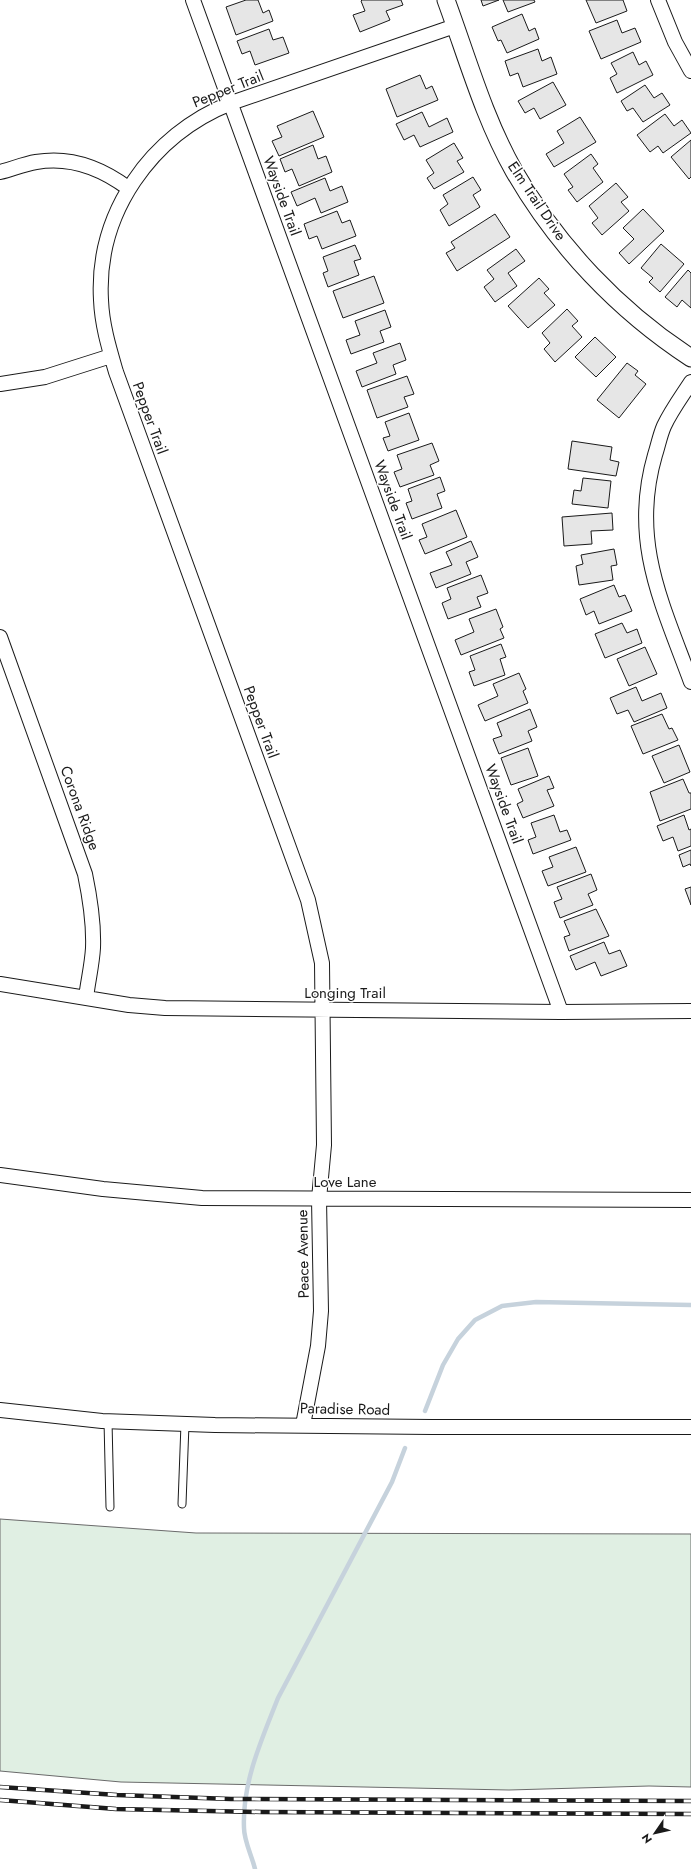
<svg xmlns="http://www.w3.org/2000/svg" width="691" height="1869" viewBox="0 0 691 1869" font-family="Jost,sans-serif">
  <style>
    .green { fill: #e0efe3; stroke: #6a6a6a }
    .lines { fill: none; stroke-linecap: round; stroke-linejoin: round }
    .stream { stroke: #c6d2dc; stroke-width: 4.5 }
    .building { fill: #e6e6e6; stroke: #1a1a1a }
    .service-casing { stroke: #1a1a1a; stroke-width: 9 }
    .minor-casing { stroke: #1a1a1a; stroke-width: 16 }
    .tertiary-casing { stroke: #1a1a1a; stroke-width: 19 }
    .service { stroke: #fff; stroke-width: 7 }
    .minor { stroke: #fff; stroke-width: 14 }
    .tertiary { stroke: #fff; stroke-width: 17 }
    .rail-casing { stroke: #1a1a1a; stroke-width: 4.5 }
    .rail { stroke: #fff; stroke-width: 3; stroke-dasharray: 9; stroke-linecap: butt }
    .labels { text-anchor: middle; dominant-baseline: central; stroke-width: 3; stroke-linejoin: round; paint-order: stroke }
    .street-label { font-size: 15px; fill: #1a1a1a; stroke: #fff }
  </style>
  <rect width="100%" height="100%" fill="#fff"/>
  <path class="green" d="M0 1519 196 1533 691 1534V1787L649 1786 509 1790 121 1782 0 1771Z"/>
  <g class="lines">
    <path class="stream" d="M425 1411 443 1365 458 1339 475 1320 502 1306 536 1302 691 1305
      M255 1869C252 1856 244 1841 244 1828 242 1782 262 1739 278 1698L392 1482 405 1448"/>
  </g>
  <path class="building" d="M246 0H258L263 13 269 10 273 21 236 35 226 7Z
    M362 0H401L403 5 386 11 390 20 360 32 353 15 365 11 361 1Z
    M481 0H499L483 6Z
    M503 0H534L535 2 508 12Z
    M586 0H623L627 11 596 23Z
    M522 14 529 31 535 28 539 39 507 53 501 40 498 41 492 27Z
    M617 20 622 33 635 28 641 42 601 59 589 31Z
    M269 29 273 40 283 37 289 53 255 65 250 51 242 54 237 41Z
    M538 49 542 61 551 57 557 74 523 87 518 73 510 76 505 61Z
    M633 52 639 65 646 61 653 75 617 93 610 78 617 74 611 63Z
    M420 75 426 89 432 86 438 100 397 117 386 89Z
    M553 82 566 105 540 119 534 108 525 113 518 101Z
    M645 85 654 98 662 93 670 105 643 122 633 108 627 111 621 101Z
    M313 111 324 137 279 156 272 141 282 137 277 126Z
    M422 112 429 127 447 118 453 132 420 147 414 135 404 140 396 124Z
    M665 114 674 126 682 120 691 133 663 153 658 146 650 152 637 135Z
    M580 117 596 142 554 167 546 154 564 143 557 131Z
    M691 140V177L689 179 671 157Z
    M454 143 463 158 457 161 464 172 434 189 427 178 434 173 426 160Z
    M313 145 318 159 326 156 332 172 299 186 292 169 285 172 280 159Z
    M591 154 598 164 593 168 603 182 577 202 568 190 573 187 564 174Z
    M473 177 481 190 473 195 480 207 449 226 440 210 448 204 443 195Z
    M325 178 330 191 342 186 348 202 321 213 315 198 297 206 291 192Z
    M616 183 628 197 621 202 629 211 602 235 592 223 598 218 589 206Z
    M643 209 664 231 629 264 619 253 634 239 623 228Z
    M337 211 342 223 350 220 356 236 322 249 317 236 309 239 304 224Z
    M495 214 510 237 457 271 446 253 455 248 451 242Z
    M661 244 684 264 660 292 649 282 653 278 641 268Z
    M355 245 361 259 354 261 359 275 328 287 323 273 328 271 323 257Z
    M516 249 525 261 508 273 517 286 495 302 484 287 494 279 487 270Z
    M688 270 691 273V308L682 300 677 307 665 297Z
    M374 276 384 303 343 318 333 291Z
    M539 278 549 289 544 293 555 305 528 328 508 306Z
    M567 309 578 321 572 326 582 337 555 362 544 349 550 343 542 333Z
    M385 310 391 327 380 331 384 342 351 354 346 340 360 335 355 321Z
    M595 337 616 357 596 377 575 357Z
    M400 343 406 360 393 365 396 374 362 387 356 371 377 363 373 353Z
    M627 363 638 371 635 375 646 384 619 418 597 400Z
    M407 376 414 394 404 397 408 407 377 418 367 390Z
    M409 413 419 440 388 451 383 438 390 436 385 422Z
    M572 441 612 447 610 460 619 462 616 476 568 469Z
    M432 443 439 461 430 465 434 475 400 487 394 472 402 469 397 455Z
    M440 477 445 491 437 494 442 508 412 519 406 503 412 501 408 489Z
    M583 478 611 481 608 508 572 504 574 490 581 491Z
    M456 510 467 537 425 554 419 540 427 537 422 524Z
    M612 513 613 530 591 531 592 544 564 546 562 517Z
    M471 541 478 557 466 562 471 574 436 588 430 573 452 565 446 552Z
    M614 549 617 565 611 566 613 580 579 585 576 566 583 564 581 555Z
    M481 575 488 593 477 597 481 607 448 619 442 603 451 599 447 588Z
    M614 585 619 597 625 595 632 611 599 624 594 611 586 615 580 599Z
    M496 609 503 627 500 629 504 638 461 655 455 640 474 632 469 619Z
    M622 623 627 633 637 629 642 643 605 658 595 634Z
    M501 644 506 657 500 659 505 675 474 686 469 672 475 670 470 656Z
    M645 647 657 674 629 686 617 659Z
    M519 673 526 689 523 691 528 703 485 721 478 705 498 696 493 684Z
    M636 687 642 701 661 693 667 708 634 722 628 710 617 714 610 698Z
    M530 709 537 727 528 731 532 741 499 754 493 739 502 736 497 723Z
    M662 714 669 729 672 728 678 740 643 754 631 726Z
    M679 745 690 772 664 783 652 756Z
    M528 748 538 776 511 785 501 758Z
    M549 776 554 788 547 790 554 806 523 818 517 804 523 801 518 789Z
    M683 779 689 793H691V809L660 821 650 792Z
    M554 815 560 832 567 830 571 840 533 854 528 840 536 837 531 823Z
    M684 815 689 830 691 829V846L678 851 673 837 663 841 657 826Z
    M576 847 586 872 548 886 542 871 553 867 549 857Z
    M691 850V866L690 864 683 867 679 855Z
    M591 874 597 890 588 894 593 905 560 918 554 902 562 899 557 887Z
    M691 887V905L685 889Z
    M596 909 609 936 569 951 564 937 570 935 564 921Z
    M604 942 609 954 620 950 627 966 601 976 595 962 576 970 570 956Z"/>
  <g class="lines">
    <defs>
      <path id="service" d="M108 1421 110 1507
        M182 1504 185 1424"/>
      <path id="minor" d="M193 0 561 1012
        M658 0 675 42 691 71
        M0 172C12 169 24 164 36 162 70 156 101 168 128 188
        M691 382C682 396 671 411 664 426 660 435 658 446 655 455 630 541 662 603 691 682
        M0 384 45 377 111 356
        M0 637 85 874C90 898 94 923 93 948 92 965 88 981 86 998
        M0 984 129 1005 165 1008 561 1012 691 1011
        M0 1175 103 1189 202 1198 691 1200
        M0 1410 102 1421 215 1425 432 1427H691
        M303 1425 318 1346 321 1311 319 1199 324 1145 322 963 308 900 116 372C109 348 102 325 101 300 96 213 151 135 231 103L455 26"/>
      <path id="tertiary" d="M446 0C467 57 484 118 514 171 557 246 619 311 691 358"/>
    </defs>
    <use href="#service" class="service-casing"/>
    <use href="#minor" class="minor-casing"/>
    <use href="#tertiary" class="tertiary-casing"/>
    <use href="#service" class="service"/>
    <use href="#minor" class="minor"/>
    <use href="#tertiary" class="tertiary"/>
    <defs>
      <path id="rail" d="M0 1787 117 1795 231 1799 691 1801
        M0 1800 116 1809 262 1812 691 1814"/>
    </defs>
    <use href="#rail" class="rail-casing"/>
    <use href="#rail" class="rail"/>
  </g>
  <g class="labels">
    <g class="street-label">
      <text transform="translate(228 89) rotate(-22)">Pepper Trail</text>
      <text transform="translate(282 196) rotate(70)">Wayside Trail</text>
      <text transform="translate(537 201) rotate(56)">Elm Trail Drive</text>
      <text transform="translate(150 418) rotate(70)">Pepper Trail</text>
      <text transform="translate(393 500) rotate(70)">Wayside Trail</text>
      <text transform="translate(261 722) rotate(70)">Pepper Trail</text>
      <text transform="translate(504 804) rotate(70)">Wayside Trail</text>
      <text transform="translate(80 808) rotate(70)">Corona Ridge</text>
      <text x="345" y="993">Longing Trail</text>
      <text x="345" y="1182">Love Lane</text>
      <text transform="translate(303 1254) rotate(-91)">Peace Avenue</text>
      <text transform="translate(345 1409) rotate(1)">Paradise Road</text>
    </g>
  </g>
  <g transform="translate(655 1833) rotate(236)" stroke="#ffffff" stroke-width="3" paint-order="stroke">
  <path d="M0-3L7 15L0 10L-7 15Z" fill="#1a1a1a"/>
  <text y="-6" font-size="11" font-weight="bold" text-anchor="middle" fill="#1a1a1a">N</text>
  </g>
</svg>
